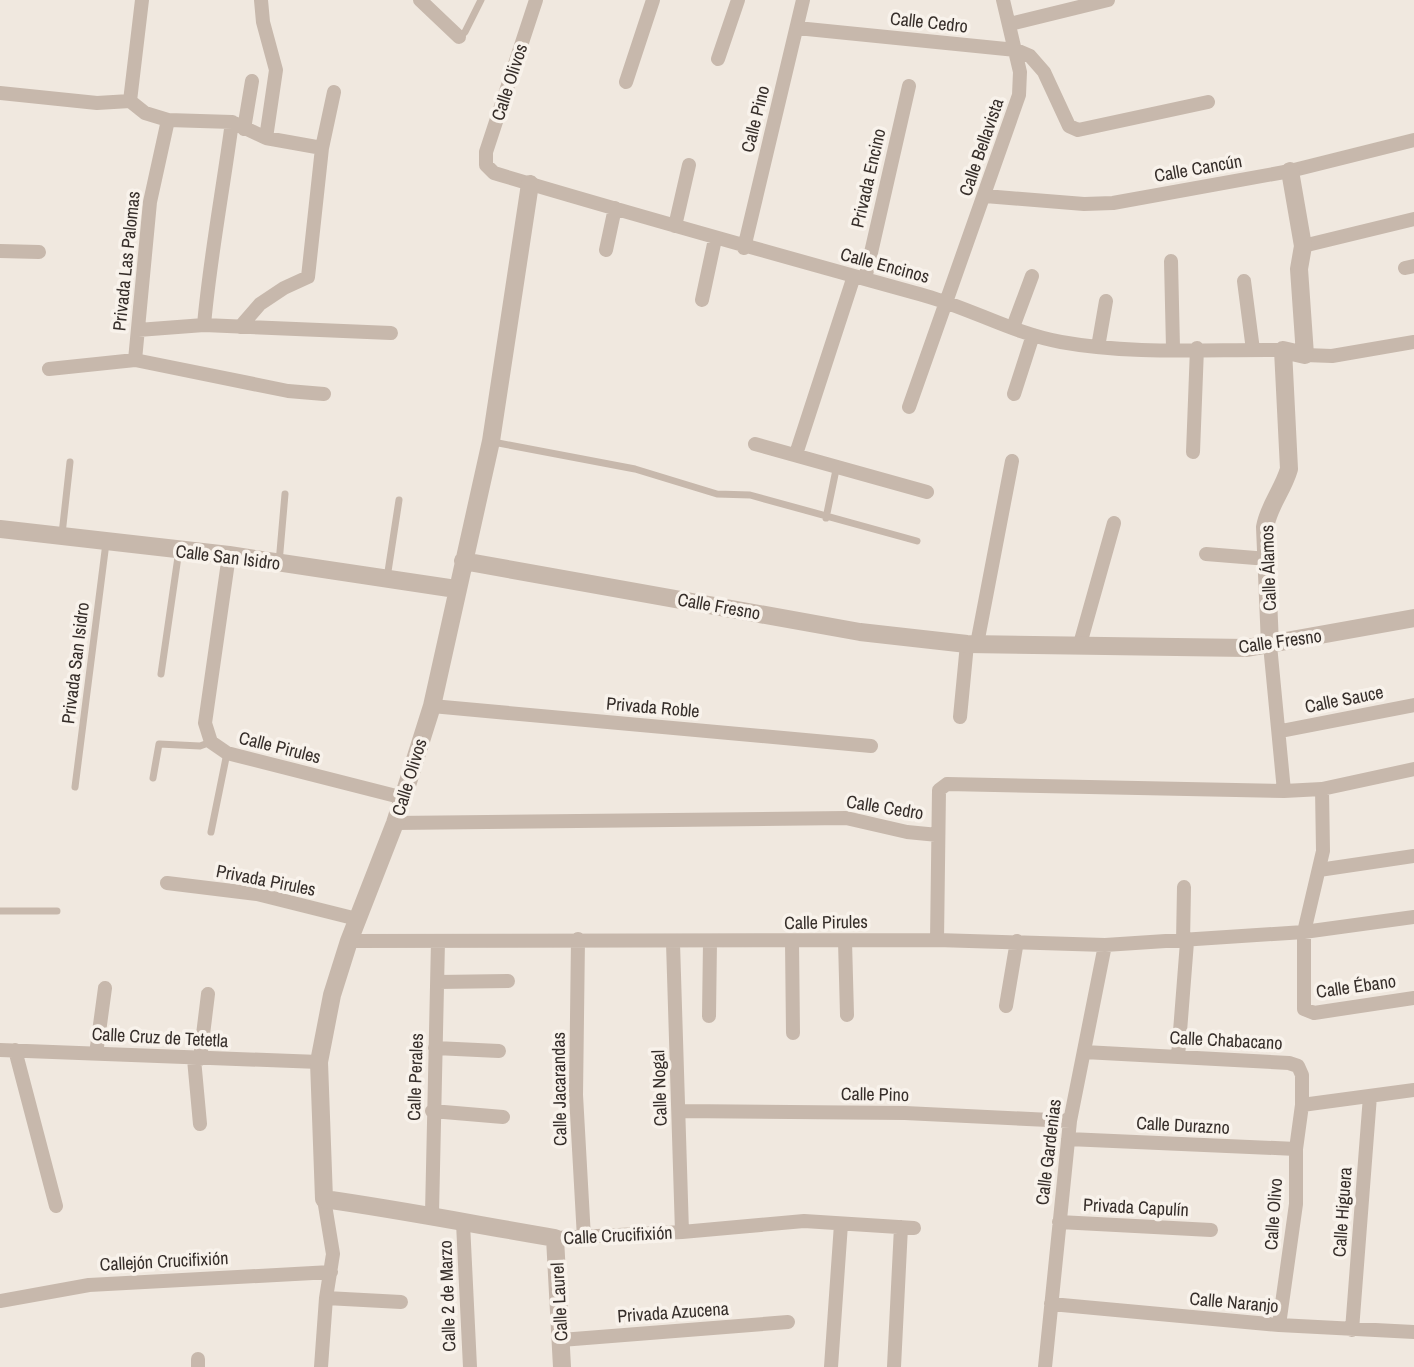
<svg xmlns="http://www.w3.org/2000/svg" width="1414" height="1367" viewBox="0 0 1414 1367" font-family="'Archivo Narrow',sans-serif">
  <style>
    .lines { fill: none; stroke-linecap: round; stroke-linejoin: round }
    .service { stroke: #c7b8ac; stroke-width: 7 }
    .minor { stroke: #c7b8ac; stroke-width: 14 }
    .tertiary { stroke: #c7b8ac; stroke-width: 18 }
    .labels { text-anchor: middle; dominant-baseline: central; stroke-width: 7; stroke-linejoin: round; paint-order: stroke }
    .street-label { font-size: 18px; fill: #362e2a; stroke: #f8f2eb }
  </style>
  <rect width="100%" height="100%" fill="#f0e8df"/>
  <g class="lines">
    <path class="service" d="M459 37 465 32 481 0
      M493 442 635 469 717 494 750 495 917 541
      M826 518 837 465
      M62 534 70 462
      M279 563 285 494
      M387 578 399 500
      M161 674 179 550
      M153 778 159 744 200 746 211 742
      M75 787 106 543
      M211 832 227 753
      M0 911H57"/>
    <path class="minor" d="M142 0 130 101 145 113 168 120 150 202 135 360 288 391 324 394
      M261 0 263 22 276 70 266 138
      M420 0 459 37
      M536 0 486 152V165L494 173C637 216 782 256 926 296 972 309 1015 334 1061 342 1133 355 1210 349 1283 350
      M1010 24 1108 0
      M797 28 1016 50 1030 56 1044 72 1069 126 1078 130 1208 102
      M718 59 738 0
      M626 82 653 0
      M0 93 97 103 130 101
      M168 120 232 122 266 138 322 148
      M244 129 252 81
      M985 196 1084 204 1113 203 1290 171 1414 140
      M675 226 689 165
      M1303 246 1414 219
      M744 248 803 0
      M606 250 615 208
      M0 251 39 252
      M1171 261 1173 348
      M1405 268 1414 266
      M865 279 909 86
      M1244 281 1253 350
      M702 300 715 239
      M204 325C210 257 223 190 232 122
      M240 327 260 304 284 288 308 277 322 148 334 92
      M1013 327 1032 276
      M138 330 204 325 391 333
      M1098 347 1106 301
      M1305 355 1332 356 1414 342
      M49 369 135 360
      M1014 394 1033 335
      M909 407 1019 95 1020 72 1003 0
      M755 444 927 492
      M1193 452 1197 348
      M796 454 854 276
      M1206 554 1268 559
      M229 555 205 723 211 742 227 753 404 798
      M977 644 1012 461
      M1080 644 1114 523
      M1270 645 1284 791
      M432 706 871 746
      M960 717 967 644
      M1281 731 1414 705
      M1322 789 1323 851 1304 932V1009L1314 1013 1414 998
      M395 823 846 818 907 832 938 835
      M1319 870 1414 856
      M167 883 257 894 357 919
      M578 939 576 1095 584 1238
      M937 940 939 790 947 784 1284 791 1322 789 1414 769
      M349 941 937 940 1105 945 1304 932 1414 917
      M845 941 847 1015
      M792 942 793 1033
      M1183 942 1184 887
      M673 943 682 1232
      M438 982 508 981
      M1006 1006 1017 941
      M709 1016 710 942
      M435 1048 499 1051
      M0 1050 319 1062
      M15 1050 56 1206
      M1084 1052 1289 1063 1298 1066 1302 1075V1105L1296 1149V1204L1279 1325
      M96 1054 105 988
      M1178 1057 1187 942
      M194 1059 200 1124
      M200 1059 208 994
      M1302 1105 1414 1090
      M432 1111 503 1117
      M679 1111 905 1113 1070 1121
      M1068 1139 1296 1149
      M432 1214 438 941
      M1059 1222 1211 1230
      M463 1223 470 1367
      M555 1238 682 1232 804 1221 914 1228
      M326 1298 401 1302
      M0 1301 89 1285 331 1272
      M1051 1304 1279 1325 1414 1332
      M1352 1330 1370 1096
      M561 1340 788 1322
      M198 1359V1367
      M321 1367 326 1298 333 1254 324 1199
      M831 1367 841 1224
      M894 1367 901 1227
      M1045 1367 1070 1121 1105 945"/>
    <path class="tertiary" d="M530 184 491 441 432 706 395 823 349 941 332 995 319 1062 324 1199C402 1210 478 1225 555 1238L562 1367
      M0 529 229 555 456 589
      M463 561 860 632 967 644 1247 648 1414 618
      M1270 645 1265 527C1269 505 1283 490 1289 469L1283 350 1305 355 1299 269 1303 246 1290 171"/>
  </g>
  <g class="labels">
    <g class="street-label">
      <text transform="translate(929 22) rotate(6)">Calle Cedro</text>
      <text transform="translate(509 82) rotate(-72)">Calle Olivos</text>
      <text transform="translate(755 119) rotate(-76)">Calle Pino</text>
      <text transform="translate(981 147) rotate(-71)">Calle Bellavista</text>
      <text transform="translate(1198 168) rotate(-10)">Calle Cancún</text>
      <text transform="translate(868 178) rotate(-77)">Privada Encino</text>
      <text transform="translate(126 261) rotate(-84)">Privada Las Palomas</text>
      <text transform="translate(885 265) rotate(15)">Calle Encinos</text>
      <text transform="translate(228 557) rotate(7)">Calle San Isidro</text>
      <text transform="translate(1268 568) rotate(-92)">Calle Álamos</text>
      <text transform="translate(719 606) rotate(10)">Calle Fresno</text>
      <text transform="translate(1280 641) rotate(-8)">Calle Fresno</text>
      <text transform="translate(75 663) rotate(-83)">Privada San Isidro</text>
      <text transform="translate(1344 699) rotate(-11)">Calle Sauce</text>
      <text transform="translate(653 707) rotate(5)">Privada Roble</text>
      <text transform="translate(280 747) rotate(14)">Calle Pirules</text>
      <text transform="translate(409 777) rotate(-73)">Calle Olivos</text>
      <text transform="translate(885 807) rotate(9)">Calle Cedro</text>
      <text transform="translate(266 880) rotate(11)">Privada Pirules</text>
      <text transform="translate(826 922) rotate(-1)">Calle Pirules</text>
      <text transform="translate(1356 986) rotate(-8)">Calle Ébano</text>
      <text transform="translate(160 1037) rotate(3)">Calle Cruz de Tetetla</text>
      <text transform="translate(1226 1040) rotate(3)">Calle Chabacano</text>
      <text transform="translate(415 1077) rotate(-88)">Calle Perales</text>
      <text transform="translate(659 1088) rotate(-92)">Calle Nogal</text>
      <text transform="translate(559 1089) rotate(-91)">Calle Jacarandas</text>
      <text transform="translate(875 1094) rotate(1)">Calle Pino</text>
      <text transform="translate(1183 1125) rotate(3)">Calle Durazno</text>
      <text transform="translate(1048 1152) rotate(-83)">Calle Gardenias</text>
      <text transform="translate(1136 1207) rotate(3)">Privada Capulín</text>
      <text transform="translate(1342 1212) rotate(-86)">Calle Higuera</text>
      <text transform="translate(1273 1214) rotate(-86)">Calle Olivo</text>
      <text transform="translate(618 1235) rotate(-3)">Calle Crucifixión</text>
      <text transform="translate(164 1261) rotate(-3)">Callejón Crucifixión</text>
      <text transform="translate(447 1296) rotate(-92)">Calle 2 de Marzo</text>
      <text transform="translate(559 1302) rotate(-93)">Calle Laurel</text>
      <text transform="translate(1234 1302) rotate(5)">Calle Naranjo</text>
      <text transform="translate(673 1312) rotate(-4)">Privada Azucena</text>
    </g>
  </g>
</svg>
